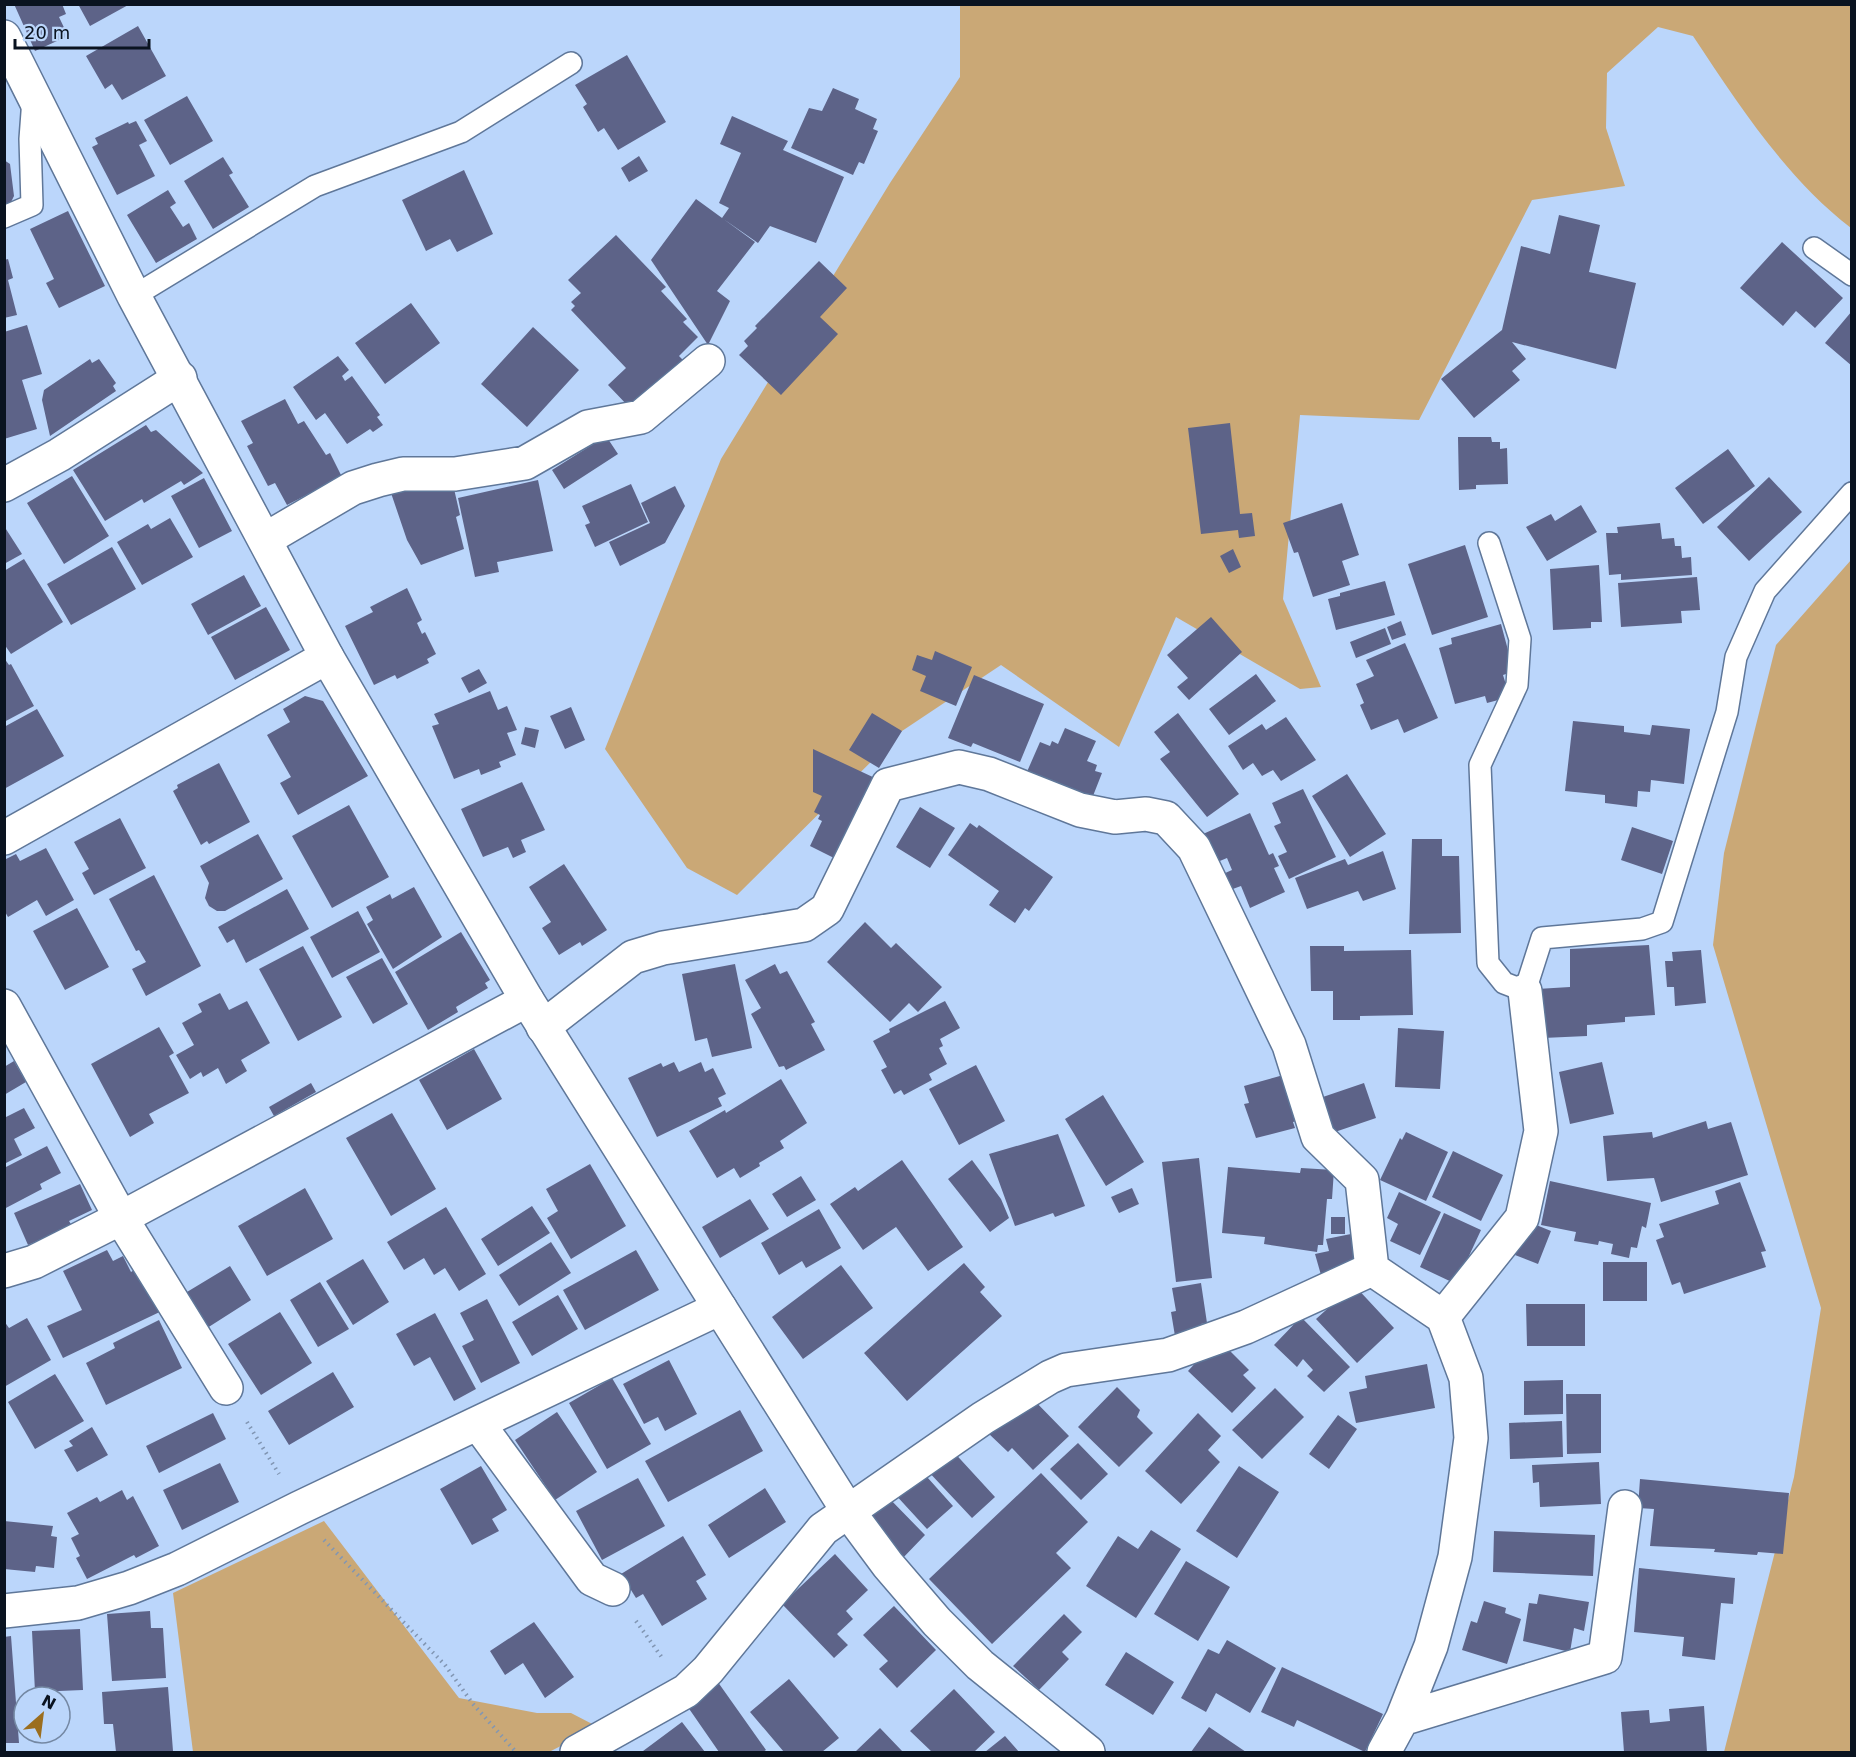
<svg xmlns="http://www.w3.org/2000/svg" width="1856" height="1757" viewBox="0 0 1856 1757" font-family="'DejaVu Sans',sans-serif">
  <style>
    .green { fill: #caa876 }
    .building { fill: #5d6388 }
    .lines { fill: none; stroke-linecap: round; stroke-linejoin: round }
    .lane-casing { stroke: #5f7799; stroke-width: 24 }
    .street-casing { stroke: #5f7799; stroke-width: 36 }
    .secondary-casing { stroke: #5f7799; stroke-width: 36 }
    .path { stroke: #8196b3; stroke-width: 4; stroke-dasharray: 1.5 4.5; stroke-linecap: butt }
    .lane { stroke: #fff; stroke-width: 21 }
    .street { stroke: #fff; stroke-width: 33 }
    .secondary { stroke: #fff; stroke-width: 33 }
  </style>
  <rect width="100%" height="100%" fill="#bbd6fb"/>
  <path class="green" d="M960 5H1851V228C1785 177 1739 105 1693 36L1658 27 1607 73 1606 128 1625 186 1532 200 1419 420 1300 415 1283 599 1321 687 1300 689 1176 617 1119 747 1001 665 902 731 737 895 687 868 605 749 721 459 890 183 960 77Z
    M1851 560V1752H1724L1794 1477 1821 1308 1713 945 1724 853 1776 645Z
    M324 1521 459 1698 537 1713H571L598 1727 549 1752H193L173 1593Z"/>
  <path class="building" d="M14 4H62L66 14 59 17 68 36 35 51Z
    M78 4H130L90 26Z
    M138 26 166 76 122 100 112 84 105 89 86 56Z
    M627 55 666 122 618 150 604 128 598 132 583 107 587 104 575 85Z
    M833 88 859 99 855 109 877 119 873 129 878 131 864 164 859 162 853 175 791 148 809 108 822 111Z
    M187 96 213 141 170 165 144 120Z
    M732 116 788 141 783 150 844 177 816 243 770 226 758 243 722 218 729 208 719 203 741 153 720 144Z
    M136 121 147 141 139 145 155 176 117 195 92 147 98 144 95 138 128 122 129 124Z
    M639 156 648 171 629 182 621 168Z
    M223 157 233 173 229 175 249 207 213 229 184 181Z
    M4 160 10 164 14 196 9 206 4 207Z
    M464 170 493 234 457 252 450 239 426 251 402 200Z
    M168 190 176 203 170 207 183 227 189 223 197 239 156 263 127 215Z
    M696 199 755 242 717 291 730 301 708 345 651 260Z
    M68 211 105 286 59 308 46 283 54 279 30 229Z
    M1559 215 1600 225 1589 272 1636 283 1616 369 1512 342 1526 359 1512 371 1520 380 1474 418 1441 379 1502 330 1521 246 1550 254Z
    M616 235 666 287 661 291 687 319 683 322 698 337 679 356 686 363 630 408 608 385 626 368 571 310 575 306 571 302 581 293 568 280Z
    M1782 242 1843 298 1815 328 1796 311 1783 326 1740 288Z
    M8 259 13 278 8 280 17 315 4 318V260Z
    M819 261 847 288 820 317 838 334 781 395 739 355 748 346 744 341 757 328 755 326Z
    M411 303 440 343 385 384 355 343Z
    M1852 311V366L1825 343Z
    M27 325 42 374 22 380 37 429 4 439V332Z
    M533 327 579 370 527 427 481 384Z
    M338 356 349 370 342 376 345 381 352 376 380 415 377 417 383 425 373 432 370 429 347 444 325 413 316 420 293 387Z
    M90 359 92 363 99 359 116 383 113 386 116 391 50 436 42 400 44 390Z
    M285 399 298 424 304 421 326 455 330 453 342 477 287 505 275 483 268 486 247 446 253 443 241 421Z
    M1230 423 1240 514 1252 513 1255 536 1239 538 1238 530 1201 534 1188 428Z
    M146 425 151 432 156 430 203 473 184 485 181 481 144 503 142 499 105 521 73 470Z
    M606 436 618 454 564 489 552 470Z
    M1458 437H1491L1492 442H1500V449L1507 448 1508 484 1476 485V489L1459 490Z
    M1728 449 1755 486 1703 524 1675 488Z
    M72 476 109 536 64 564 27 503Z
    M1769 477 1802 512 1749 561 1717 527Z
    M204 478 232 531 199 548 171 496Z
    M452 480 460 515 456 517 464 549 421 565 407 540 391 493Z
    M538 480 553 551 497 562 499 572 475 577 458 498Z
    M631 484 648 522 595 547 585 525 590 523 582 506Z
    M675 486 685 506 665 543 620 566 609 542 650 523 641 503Z
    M1342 503 1359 555 1342 561 1350 585 1313 597 1298 552 1294 553 1283 523Z
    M1581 505 1597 532 1547 561 1526 527 1551 514 1555 521Z
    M170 518 193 557 142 585 117 542 148 524 151 529Z
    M1660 523 1662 539 1674 538 1675 546H1681L1682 558 1691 557 1692 575 1621 580V574L1609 575 1606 533H1618L1617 527Z
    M4 526 22 554 4 564Z
    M1465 545 1488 617 1432 635 1408 564Z
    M112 547 136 589 71 625 47 584Z
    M1233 549 1241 567 1229 573 1220 556Z
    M24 559 63 622 11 654 4 644V571Z
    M1599 565 1602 622H1591V628L1553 630 1550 569Z
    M244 575 261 606 208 635 191 604Z
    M1697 577 1700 610 1681 611 1682 623 1621 627 1618 583Z
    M1385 581 1395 615 1336 630 1328 599 1340 596V593Z
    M407 588 422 620 417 623 422 634 425 632 436 654 427 659 429 663 397 679 395 675 374 685 345 626 373 612 370 607Z
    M266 607 290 650 235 680 211 637Z
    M1211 617 1242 652 1189 700 1177 687 1188 678 1167 655Z
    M1401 621 1406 635 1392 640 1387 627Z
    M1501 624 1512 665 1507 666 1509 673 1503 675 1508 691 1500 693 1502 699 1487 703 1485 696 1455 704 1439 648 1452 644 1451 638Z
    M1385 628 1391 644 1356 658 1350 642Z
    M1405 643 1438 718 1404 733 1398 719 1371 730 1360 705 1364 703 1356 684 1374 676 1366 660Z
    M935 651 972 667 956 706 920 691 926 676 912 670 917 655 932 660Z
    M4 658 9 665 11 664 34 706 4 722Z
    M479 669 487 683 469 693 461 678Z
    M1256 674 1276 701 1229 735 1209 709Z
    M974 675 1044 704 1020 762 973 743 971 747 948 738Z
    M490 691 498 710 507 706 517 730 507 733 516 755 499 762 501 767 481 775 479 769 454 779 432 726 439 724 434 714Z
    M305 696 323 701 368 776 298 815 280 783 291 777 267 735 290 722 283 709Z
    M571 707 585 740 565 749 550 716Z
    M37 709 64 756 4 789V727Z
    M872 713 902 731 879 768 849 750Z
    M1178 713 1239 794 1207 817 1160 759 1170 752 1154 732Z
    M1286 717 1316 760 1281 781 1273 770 1262 776 1253 763 1243 770 1228 746 1262 724 1266 730Z
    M1573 721 1624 726V732L1650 735 1652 725 1690 729 1684 784 1651 780 1650 792 1638 791 1637 807 1605 803V795L1565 791Z
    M525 727 539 730 535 748 521 744Z
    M1065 728 1096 741 1087 761 1097 765 1095 771 1102 773 1091 801 1026 774 1040 742 1050 746 1052 741 1058 744Z
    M813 749 877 779 838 860 810 846 822 821 818 819 820 815 814 812 822 796 813 792Z
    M219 763 250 822 209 844 207 841 201 845 173 791 178 788 177 785Z
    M1347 774 1386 834 1350 857 1312 796Z
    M522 782 545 830 521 840 526 852 513 858 508 847 483 857 461 809Z
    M1303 789 1336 857 1289 879 1278 856 1287 852 1274 826 1281 823 1272 803Z
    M349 805 389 877 332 908 292 836Z
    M920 807 955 828 930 868 896 847Z
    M1250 813 1269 855 1273 853 1279 866 1274 868 1285 892 1250 908 1241 886 1230 890 1223 874 1232 870 1227 858 1215 863 1203 834Z
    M120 818 146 868 94 895 82 873 89 869 74 842Z
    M970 823 977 828 979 825 1053 877 1029 911 1025 908 1015 923 989 905 999 891 948 855Z
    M1632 827 1673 841 1662 874 1621 860Z
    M258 834 283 879 225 911H217L209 906 205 898 209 883 200 866Z
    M1412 839H1442V856H1459L1461 933 1409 934Z
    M46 848 74 900 46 916 37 900 8 917 4 910V860L16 854 20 861Z
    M1383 851 1396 889 1363 901 1358 891 1307 909 1295 878 1345 859 1348 865Z
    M564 864 607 930 582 946 580 942 559 955 542 928 551 922 529 887Z
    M154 875 201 966 146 996 132 969 146 962 139 950 136 951 109 899Z
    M414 887 442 937 393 969 367 924 373 920 366 907 390 894 392 899Z
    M287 889 309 929 246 963 234 939 227 943 218 927Z
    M77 908 109 967 65 990 33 931Z
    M358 911 380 952 332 978 310 937Z
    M865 922 891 948 896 943 942 987 918 1012 909 1003 890 1022 827 962Z
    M461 932 490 980 485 983 488 988 456 1007 458 1012 428 1030 395 972Z
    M1649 945 1655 1015 1625 1017V1022L1587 1025V1036L1543 1038 1537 989 1570 987V949Z
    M303 946 342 1017 298 1041 259 969Z
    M1310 946H1344V951L1411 950 1413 1015 1360 1016V1020H1333V991H1311Z
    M1701 950 1706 1003 1675 1006 1674 987H1667L1665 961H1673L1672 952Z
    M382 958 408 1004 373 1024 346 977Z
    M735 964 752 1048 712 1057 707 1038 695 1041 682 974Z
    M775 964 780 974 787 971 815 1022 811 1024 825 1050 786 1070 784 1066 779 1067 751 1014 761 1008 745 980Z
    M220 993 229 1010 247 1001 270 1043 241 1060 247 1071 226 1084 218 1068 203 1077 201 1072 190 1079 176 1055 194 1045 182 1023 202 1012 198 1004Z
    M945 1001 960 1028 940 1039 943 1046 939 1048 947 1064 929 1074 932 1080 904 1095 901 1090 894 1094 881 1070 887 1067 873 1041 890 1032 889 1029Z
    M159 1027 174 1053 169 1056 189 1093 149 1114 154 1123 130 1137 91 1064Z
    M1398 1028 1444 1031 1440 1089 1395 1087Z
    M474 1049 502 1099 447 1130 419 1080Z
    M14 1061 26 1082 4 1095V1067Z
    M674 1062 679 1072 701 1062 705 1072 713 1068 726 1094 718 1098 722 1106 657 1137 628 1078 661 1063 663 1067Z
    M1602 1062 1614 1114 1570 1124 1559 1072Z
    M976 1065 1005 1121 959 1145 929 1089Z
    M1287 1074 1300 1120 1293 1122 1295 1128 1256 1138 1244 1104 1249 1103 1244 1086Z
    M781 1079 807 1123 780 1141 784 1148 759 1163 760 1166 740 1178 734 1168 717 1178 689 1131 725 1110 726 1113Z
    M311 1083 316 1092 274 1116 269 1107Z
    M1364 1083 1376 1118 1329 1134 1317 1099Z
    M1103 1095 1144 1162 1106 1186 1065 1119Z
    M24 1108 35 1128 14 1139 22 1155 4 1164V1118Z
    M392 1113 436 1189 391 1216 346 1138Z
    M1706 1121 1708 1129 1731 1122 1748 1175 1661 1202 1654 1178 1607 1181 1603 1136 1652 1132 1653 1138Z
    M1406 1132 1448 1152 1426 1201 1380 1180 1400 1138 1402 1140Z
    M1058 1134 1085 1206 1055 1217 1053 1213 1015 1226 989 1154Z
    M47 1146 61 1173 40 1184 42 1189 4 1209V1168Z
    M1453 1151 1503 1175 1481 1221 1432 1197Z
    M1199 1158 1212 1278 1176 1282 1162 1162Z
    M902 1160 963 1247 928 1271 896 1227 863 1250 830 1204 855 1187 858 1191Z
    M972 1160 1001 1199 1009 1218 990 1232 948 1179Z
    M590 1164 626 1226 571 1259 547 1218 558 1211 546 1189Z
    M1228 1167 1300 1173 1301 1168 1334 1170 1332 1199H1327L1323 1245H1318L1317 1252 1264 1244 1265 1237 1222 1233Z
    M801 1176 816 1200 787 1217 772 1194Z
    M1550 1181 1651 1203 1646 1228 1642 1226 1637 1248 1631 1247 1629 1258 1611 1254 1613 1244 1599 1241 1598 1245 1574 1241 1576 1232 1541 1225Z
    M1740 1182 1766 1251 1761 1252 1766 1267 1684 1294 1680 1282 1672 1285 1656 1240 1664 1237 1659 1224 1719 1204 1715 1191Z
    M80 1184 92 1210 69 1221 72 1226 28 1245 14 1213Z
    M305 1188 333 1239 267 1276 238 1226Z
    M1132 1188 1139 1204 1119 1213 1111 1197Z
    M1399 1192 1441 1212 1420 1255 1390 1241 1398 1224 1387 1218Z
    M750 1199 769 1229 720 1258 702 1227Z
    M532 1206 550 1233 498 1266 481 1239Z
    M446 1207 486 1274 459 1291 445 1268 434 1275 424 1258 404 1270 387 1242Z
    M819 1209 841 1248 806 1268 802 1261 779 1275 761 1243Z
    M1444 1213 1481 1230 1456 1284 1420 1267Z
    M1331 1217H1345V1234H1331Z
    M1529 1222 1551 1231 1538 1264 1515 1255Z
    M1356 1233 1364 1262 1321 1275 1315 1254 1329 1251 1326 1239Z
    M551 1242 571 1273 519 1306 499 1275Z
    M107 1250 113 1261 123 1256 131 1272 139 1267 166 1309 63 1358 47 1326 82 1310 63 1271Z
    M636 1250 659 1290 585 1330 563 1290Z
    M363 1259 389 1302 353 1325 326 1281Z
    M1603 1262H1647V1301H1603Z
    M964 1263 985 1287 980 1292 1002 1316 907 1401 864 1353Z
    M841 1265 873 1308 803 1359 772 1317Z
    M230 1266 251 1300 204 1330 182 1295Z
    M320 1282 349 1329 318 1347 290 1300Z
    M1201 1283 1207 1323 1201 1324 1202 1332 1175 1336 1171 1312 1176 1311 1172 1288Z
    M1354 1285 1394 1328 1357 1363 1316 1319Z
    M558 1295 578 1329 532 1356 512 1322Z
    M487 1299 520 1363 481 1383 462 1346 474 1340 460 1313Z
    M1526 1304H1585V1346H1527Z
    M280 1312 312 1363 261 1395 228 1344Z
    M435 1313 476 1389 454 1401 430 1357 414 1366 396 1334Z
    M1301 1317 1350 1367 1324 1392 1307 1376 1313 1370 1303 1359 1297 1367 1274 1345Z
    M27 1318 51 1360 4 1387V1321L9 1328Z
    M159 1320 182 1368 106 1405 86 1363 115 1348 113 1343Z
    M1225 1346 1249 1370 1243 1375 1256 1388 1232 1413 1188 1371 1210 1347Z
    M669 1360 697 1414 665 1431 658 1417 644 1424 623 1384Z
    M1427 1364 1435 1408 1356 1423 1349 1392 1367 1388 1365 1376Z
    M333 1372 354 1407 289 1445 268 1411Z
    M55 1374 84 1421 35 1449 8 1402Z
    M612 1378 651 1444 607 1469 569 1403Z
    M1563 1380V1414L1524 1415V1381Z
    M1117 1387 1140 1410 1137 1417 1153 1433 1119 1467 1078 1427Z
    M1275 1388 1304 1417 1262 1459 1232 1430Z
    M1566 1394H1601V1453L1567 1454Z
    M1029 1395 1069 1436 1033 1470 1012 1448 1008 1452 988 1433Z
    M740 1410 763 1451 668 1502 645 1461Z
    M557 1412 597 1472 555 1500 515 1440Z
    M213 1413 226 1439 159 1473 146 1446Z
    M1198 1413 1221 1436 1208 1450 1220 1462 1181 1504 1145 1471Z
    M1338 1415 1357 1429 1329 1469 1309 1454Z
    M1562 1421 1563 1457 1510 1459 1509 1423Z
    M92 1427 108 1455 77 1472 64 1450 73 1446 69 1441Z
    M1078 1443 1108 1474 1081 1500 1050 1469Z
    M950 1448 995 1497 972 1518 926 1469Z
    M1599 1462 1601 1504 1540 1507 1539 1482 1533 1483 1532 1465Z
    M220 1463 239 1502 182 1530 163 1490Z
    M481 1466 507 1510 492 1519 499 1531 472 1545 440 1489Z
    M1239 1466 1279 1492 1237 1558 1196 1531Z
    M919 1468 953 1506 927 1529 893 1492Z
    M1041 1473 1088 1522 1056 1553 1071 1568 992 1644 929 1579Z
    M638 1478 665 1526 602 1560 576 1511Z
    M1640 1479 1789 1493 1783 1554 1758 1552 1757 1555 1714 1552 1715 1549 1650 1546 1654 1509 1638 1508Z
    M765 1488 786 1522 729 1558 708 1525Z
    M122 1490 127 1500 133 1496 159 1546 136 1558 134 1555 87 1579 76 1558 80 1556 71 1538 79 1534 67 1513 97 1497 100 1502Z
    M885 1494 925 1535 900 1561 859 1520Z
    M4 1521 53 1526 51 1536 57 1537 54 1568 36 1566 35 1572 4 1569Z
    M1151 1530 1181 1549 1136 1618 1086 1586 1118 1536 1138 1549Z
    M1494 1531 1595 1535 1593 1576 1493 1572Z
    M683 1536 706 1575 696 1581 707 1599 662 1626 643 1594 636 1598 621 1574Z
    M835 1554 868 1590 846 1611 853 1619 837 1634 848 1645 834 1658 782 1604Z
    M1186 1561 1230 1587 1198 1641 1154 1614Z
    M1639 1568 1735 1578 1733 1604 1721 1603 1715 1660 1682 1656 1684 1637 1634 1632Z
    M1539 1594 1589 1602 1584 1631 1574 1628 1570 1652 1523 1641 1529 1603 1537 1604Z
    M1484 1601 1506 1608 1505 1613 1521 1619 1507 1664 1462 1650 1471 1621 1477 1623Z
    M894 1606 936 1650 897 1688 879 1669 888 1661 863 1635Z
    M150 1611 151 1628H163L166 1678 112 1681 107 1614Z
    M1064 1614 1082 1632 1062 1652 1069 1659 1039 1690 1013 1666Z
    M534 1622 574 1677 545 1698 523 1663 505 1675 490 1651Z
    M80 1629 83 1690 35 1692 32 1631Z
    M11 1636 19 1743H4V1637Z
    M1227 1640 1276 1668 1250 1713 1216 1693 1206 1712 1181 1698 1208 1649 1219 1654Z
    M1126 1652 1174 1682 1153 1715 1105 1685Z
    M1282 1667 1383 1714 1365 1752 1297 1720 1294 1727 1261 1712Z
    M715 1678 766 1750 763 1752H719L683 1700Z
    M789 1679 839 1738 822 1752H784L750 1712Z
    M168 1687 173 1751 116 1752 113 1724H104L102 1692Z
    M954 1689 995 1732 974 1752H932L910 1731Z
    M1704 1706 1707 1752H1624L1621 1712 1649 1710 1650 1723 1670 1721 1669 1709Z
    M682 1722 705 1752H645L643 1751Z
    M1209 1727 1246 1752H1191Z
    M880 1728 903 1752H855Z
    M1005 1736 1019 1752H985Z"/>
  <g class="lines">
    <defs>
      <path id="lane" d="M4 217 32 205 30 139 33 99
        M1814 248 1852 275
        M134 296 315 186 461 132 571 63
        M1489 543 1520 639 1517 685 1480 765 1488 963 1504 983 1525 991 1542 938 1642 929 1662 922 1727 712 1736 657 1765 591 1852 493"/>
      <path id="street" d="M4 485 59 455 180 378
        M266 539 353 488 378 480 403 474H455L525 463 588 427 641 417 708 361
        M4 838 327 657
        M4 1006 121 1218 226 1388
        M543 1027 633 957 663 948 804 925 827 909 888 785 959 767 989 774 1080 810 1115 817 1146 814 1166 818 1194 848 1289 1045 1318 1137 1362 1180 1372 1269 1443 1317 1466 1378 1471 1438 1455 1557 1431 1646 1402 1719 1384 1752
        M4 1271 34 1262 121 1218 527 1000
        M1443 1317 1522 1218 1541 1131 1525 991
        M479 1425 592 1579 613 1589
        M4 1611 78 1603 129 1588 177 1569 299 1508 720 1308
        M1402 1719 1605 1657 1625 1507
        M577 1752 686 1691 708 1670 823 1529 983 1418 1050 1377 1066 1370 1168 1355 1246 1327 1372 1269"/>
      <path id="secondary" d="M4 37 134 296 327 657 527 1000 720 1308 848 1511 888 1565 937 1622 980 1665 1088 1752"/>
    </defs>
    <use href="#lane" class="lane-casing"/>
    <use href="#street" class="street-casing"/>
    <use href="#secondary" class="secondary-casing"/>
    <path class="path" d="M247 1422 279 1474
      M324 1540 445 1665 473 1704 516 1752
      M636 1621 663 1659"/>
    <use href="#lane" class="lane"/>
    <use href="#street" class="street"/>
    <use href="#secondary" class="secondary"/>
  </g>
  <rect width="1856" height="1757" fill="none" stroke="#0a1320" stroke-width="12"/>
  <g transform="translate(42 1715) rotate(28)"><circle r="28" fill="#bbd6fb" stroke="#7488a3" stroke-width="1.5"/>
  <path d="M0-4.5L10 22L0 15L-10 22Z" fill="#9b6e1e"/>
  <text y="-9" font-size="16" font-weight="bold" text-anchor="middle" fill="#0a1320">N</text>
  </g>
  <path d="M15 39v9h134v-9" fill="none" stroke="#0a1320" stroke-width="3"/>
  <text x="24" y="39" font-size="18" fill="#0a1320" stroke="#bbd6fb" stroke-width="4.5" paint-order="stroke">20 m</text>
</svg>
